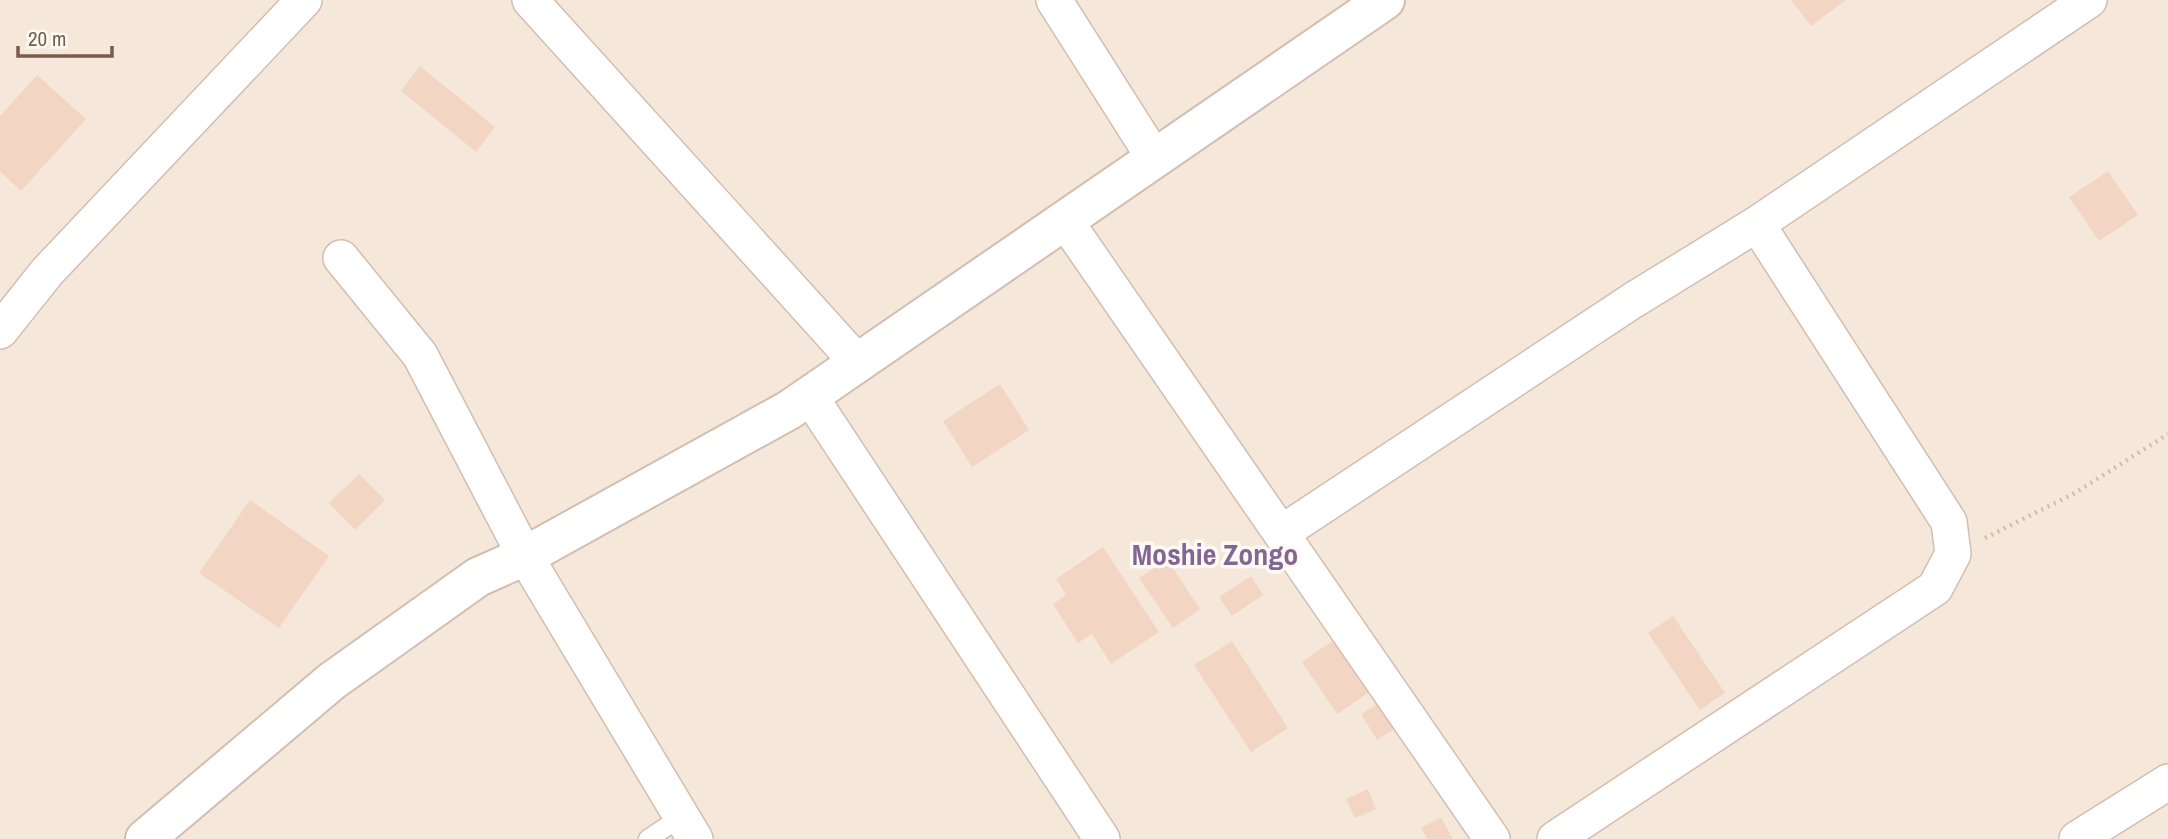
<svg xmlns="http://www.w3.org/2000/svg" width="2168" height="839" viewBox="0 0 2168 839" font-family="'Archivo Narrow',sans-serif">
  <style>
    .residential { fill: #f5e8da }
    .building { fill: #f3d5c3 }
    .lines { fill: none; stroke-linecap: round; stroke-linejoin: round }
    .service-casing { stroke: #d1beb0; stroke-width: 21 }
    .minor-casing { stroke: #d1beb0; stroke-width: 38 }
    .tertiary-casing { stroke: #d1beb0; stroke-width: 42 }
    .path { stroke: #d9b8a5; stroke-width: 4.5; stroke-dasharray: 2 5; stroke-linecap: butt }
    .service { stroke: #fff; stroke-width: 18 }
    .minor { stroke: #fff; stroke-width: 35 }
    .tertiary { stroke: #fff; stroke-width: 38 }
    .labels { text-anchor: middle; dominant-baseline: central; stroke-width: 7; stroke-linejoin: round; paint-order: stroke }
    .district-label { font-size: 30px; font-weight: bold; fill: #846695; stroke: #fffaf3 }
  </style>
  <rect width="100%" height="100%" fill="#fdf6ec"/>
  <path class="residential" d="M0 0H2168V839H0Z"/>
  <path class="building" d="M1791 0H1846L1811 26Z
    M420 66 495 127 476 152 401 91Z
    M37 75 86 119 21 191 0 171V116Z
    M2108 171 2138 215 2099 241 2069 197Z
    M1000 384 1029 430 972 467 943 421Z
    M359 474 385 500 355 530 329 503Z
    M250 500 329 556 279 628 199 573Z
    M1103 547 1159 632 1111 664 1092 634 1078 643 1053 604 1066 595 1056 579Z
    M1167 559 1200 609 1173 628 1139 578Z
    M1251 576 1263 595 1232 616 1219 597Z
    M1673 616 1725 693 1700 710 1648 633Z
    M1341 635 1376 688 1337 714 1302 662Z
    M1232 641 1288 728 1251 752 1194 665Z
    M1386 699 1402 724 1377 740 1361 714Z
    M1368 789 1376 809 1355 818 1346 799Z
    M1441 817 1453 839H1427L1421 828Z"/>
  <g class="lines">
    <defs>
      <path id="service" d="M648 839 681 817"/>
      <path id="minor" d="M530 0 858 363
        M1054 0 1155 159
        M1064 219 1492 839
        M341 258 420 355 525 556 695 839
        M0 331 47 272 304 0
        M809 395 1102 839
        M1283 532 1632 301 1757 224 2089 0
        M1555 839 1935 588 1953 554 1949 522 1757 224
        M2077 839 2168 782"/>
      <path id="tertiary" d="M145 839 332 681 478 577 525 556 789 410 1385 0"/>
    </defs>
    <use href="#service" class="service-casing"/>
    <use href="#minor" class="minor-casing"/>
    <use href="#tertiary" class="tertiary-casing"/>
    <path class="path" d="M1985 538 2075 493 2168 434"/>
    <use href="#service" class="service"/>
    <use href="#minor" class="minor"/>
    <use href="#tertiary" class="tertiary"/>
  </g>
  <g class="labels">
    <g class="district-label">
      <text x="1215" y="554">Moshie Zongo</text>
    </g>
  </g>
  <path d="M18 46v10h94v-10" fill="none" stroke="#7a5c4d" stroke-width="3.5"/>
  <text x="28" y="46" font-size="21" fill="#7a5c4d" stroke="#fffaf3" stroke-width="5" paint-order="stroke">20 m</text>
</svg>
